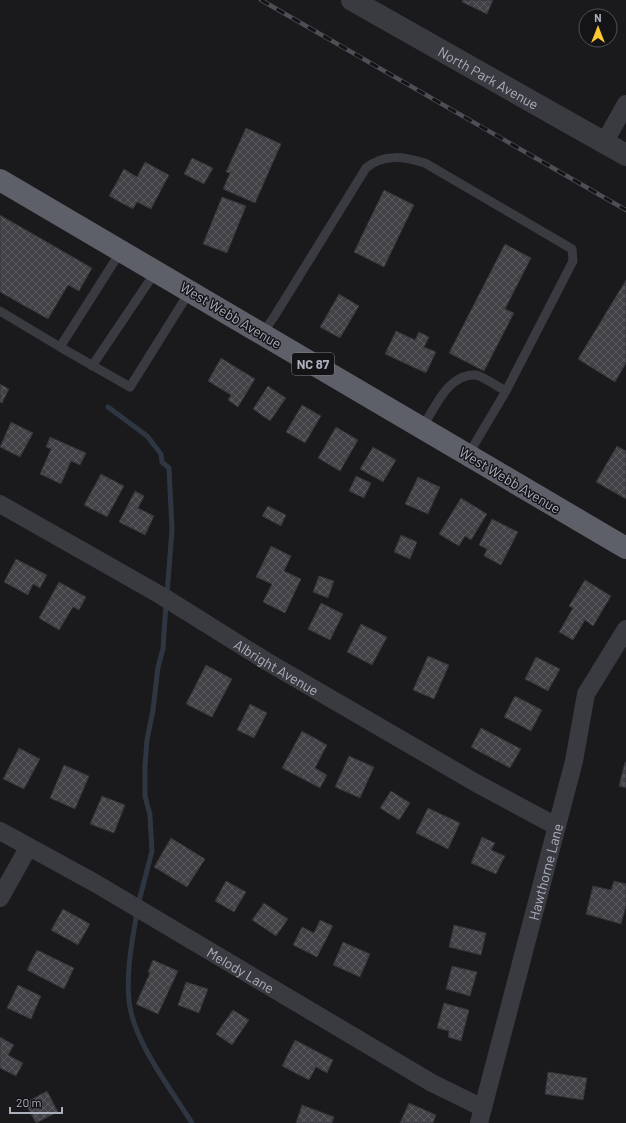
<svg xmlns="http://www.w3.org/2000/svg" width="626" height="1123" viewBox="0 0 626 1123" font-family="Barlow,sans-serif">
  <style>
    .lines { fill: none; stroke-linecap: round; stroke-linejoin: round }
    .stream { stroke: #2e3741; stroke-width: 5 }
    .building { fill: url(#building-cross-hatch); stroke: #343338 }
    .service { stroke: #3a3b41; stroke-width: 9 }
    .minor { stroke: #3a3b41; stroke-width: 18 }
    .tertiary { stroke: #3a3b41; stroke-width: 22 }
    .trunk { stroke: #5e6069; stroke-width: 22 }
    .rail-casing { stroke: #4d4e56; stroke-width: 4.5 }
    .rail { stroke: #141417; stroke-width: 3; stroke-dasharray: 9; stroke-linecap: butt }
    .labels { text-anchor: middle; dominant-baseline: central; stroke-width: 3; stroke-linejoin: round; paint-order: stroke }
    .shield { fill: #141417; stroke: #7e808a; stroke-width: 1 }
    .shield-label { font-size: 13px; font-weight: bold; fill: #abafbc }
    .street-label { font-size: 14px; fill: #abafbc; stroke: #141417 }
  </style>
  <defs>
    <pattern id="building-cross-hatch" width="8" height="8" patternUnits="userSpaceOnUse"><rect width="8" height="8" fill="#414146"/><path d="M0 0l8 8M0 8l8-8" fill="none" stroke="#5a5a5f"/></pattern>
  </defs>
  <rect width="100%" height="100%" fill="#1a191c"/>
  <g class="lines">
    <path class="stream" d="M108 407 147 436 161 454 162 462 169 468 172 529 167 595
      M138 905 152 851 150 815 145 796V766L147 740 153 710 158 667 163 649 166 603
      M137 912C132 942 126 971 129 1001 133 1041 171 1089 192 1123"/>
  </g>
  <path class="building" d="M463 0H493L487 14 462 2Z
    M246 128 281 144 255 203 223 189 230 173 226 172Z
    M192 158 213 168 204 184 184 174Z
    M145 162 169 175 151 209 137 202 133 209 109 196 124 169 137 177Z
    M384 190 414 205 384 267 354 252Z
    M222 197 246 206 227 253 203 244Z
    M0 215 92 268 79 291 68 285 48 319 0 292Z
    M505 244 531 258 505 309 514 313 484 371 449 353Z
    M626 280V363L615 382 578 359Z
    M339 294 359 306 340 338 320 327Z
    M396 331 415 340 419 332 429 337 424 347 436 352 426 373 385 354Z
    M221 358 255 379 238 407 228 400 231 395 208 381Z
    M0 384 9 389 2 403 0 402Z
    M268 386 286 398 270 421 253 409Z
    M302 405 321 416 305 443 286 432Z
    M11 422 33 433 20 457 0 447Z
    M336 427 358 440 340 471 318 458Z
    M50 437 86 453 80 465 71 461 61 484 40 474 51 449 46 447Z
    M617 446 626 451V499L596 482Z
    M373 447 396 460 383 482 360 469Z
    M101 474 124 486 107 517 84 505Z
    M356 476 371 483 364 498 349 491Z
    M418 477 440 487 428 514 405 504Z
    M135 491 144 496 138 508 154 516 145 535 119 522Z
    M461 498 487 514 471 540 465 536 459 546 439 534Z
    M268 506 286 515 281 526 262 516Z
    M492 519 518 532 501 565 484 556 487 549 479 545Z
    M401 535 417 542 410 559 394 552Z
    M271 546 291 556 284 571 301 579 285 613 263 602 272 584 256 577Z
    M16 559 47 575 40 588 33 584 28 595 4 582Z
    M319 576 334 581 328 598 313 592Z
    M585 580 611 596 593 626 585 620 573 640 559 632 573 608 569 606Z
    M59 582 86 597 79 610 73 607 59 630 39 618Z
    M321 603 343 614 330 640 308 629Z
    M361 624 387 637 372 665 347 652Z
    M428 656 449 665 434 699 413 690Z
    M536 657 560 669 548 691 525 679Z
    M206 665 232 679 212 717 186 704Z
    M515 696 542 710 531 731 504 717Z
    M250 704 267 713 254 738 237 730Z
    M481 728 521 749 510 768 471 747Z
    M302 731 327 745 315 768 327 775 320 788 282 768Z
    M19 748 40 759 24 789 3 779Z
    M349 756 374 767 360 798 335 787Z
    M625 762H626V788L619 786Z
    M64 765 89 776 75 809 50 798Z
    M391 791 410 803 399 820 380 808Z
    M102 796 125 805 114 833 90 824Z
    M428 808 460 823 448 849 416 833Z
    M482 837 495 843 491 850 505 856 496 874 471 863Z
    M171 838 205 859 187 887 154 867Z
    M226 881 246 892 234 912 215 901Z
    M614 881 626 884V906L621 924 586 914 593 886 611 890Z
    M264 903 288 919 276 936 252 920Z
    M63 909 90 924 78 945 51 930Z
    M320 920 333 926 317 957 293 945 302 927 314 933Z
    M454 925 486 933 481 955 449 947Z
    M343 942 370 954 360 977 333 965Z
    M37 950 74 968 64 989 27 970Z
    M153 960 178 971 158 1014 136 1004 150 973 148 972Z
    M452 966 477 972 470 996 446 989Z
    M186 982 208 989 199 1013 178 1005Z
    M18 985 41 996 31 1019 7 1008Z
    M444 1003 469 1010 461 1041 448 1037 449 1031 437 1028Z
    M233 1010 249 1020 232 1045 216 1034Z
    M0 1037 14 1045 8 1055 23 1063 16 1076 0 1068Z
    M295 1040 333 1060 327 1073 316 1067 309 1080 282 1066Z
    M548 1072 587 1078 583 1100 545 1094Z
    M47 1091 58 1112 36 1123 25 1103Z
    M409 1103 436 1115 433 1123H400Z
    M302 1105 334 1117 332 1123H296Z"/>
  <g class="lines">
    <path class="service" d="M0 311 60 347 121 251
      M262 334 274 317 366 168C384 153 405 157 425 163L572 249 573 261 506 391
      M60 347 130 387 190 291
      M92 366 156 271
      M422 428C435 408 448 373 476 375 483 376 499 388 506 391L468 455"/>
    <g class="minor">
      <path d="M604 143 626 104"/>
      <path id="s1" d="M0 504 162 596 266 661 476 783 556 826"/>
      <path id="s2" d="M0 831 95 883 432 1083 483 1108"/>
      <path d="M0 898 28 848"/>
      <path id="s3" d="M479 1123 574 761 586 694 626 629"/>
    </g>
    <path class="tertiary" id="s4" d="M352 0 626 155"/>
    <path class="trunk" d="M0 180 626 548"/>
    <defs>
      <path id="rail" d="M261 0 626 210"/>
    </defs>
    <use href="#rail" class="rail-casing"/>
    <use href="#rail" class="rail"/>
  </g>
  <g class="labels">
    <rect class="shield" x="292" y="353" width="42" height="22" rx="3"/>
    <g class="shield-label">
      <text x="313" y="364">NC 87</text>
    </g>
    <g class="street-label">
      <text stroke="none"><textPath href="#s4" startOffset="157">North Park Avenue</textPath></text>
      <text transform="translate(231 315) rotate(31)">West Webb Avenue</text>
      <text transform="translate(510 480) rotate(31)">West Webb Avenue</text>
      <text stroke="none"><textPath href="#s1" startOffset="321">Albright Avenue</textPath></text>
      <text stroke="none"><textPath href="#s3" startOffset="260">Hawthorne Lane</textPath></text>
      <text stroke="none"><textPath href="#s2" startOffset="278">Melody Lane</textPath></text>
    </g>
  </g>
  <g transform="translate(598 28)"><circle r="19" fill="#141417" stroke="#505259"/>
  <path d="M0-3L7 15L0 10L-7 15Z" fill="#fbc832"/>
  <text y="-6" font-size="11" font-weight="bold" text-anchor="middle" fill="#abafbc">N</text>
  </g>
  <path d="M10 1107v6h52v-6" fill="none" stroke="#abafbc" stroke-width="2"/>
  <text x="16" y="1107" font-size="12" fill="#abafbc" stroke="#141417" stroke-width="3" paint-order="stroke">20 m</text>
</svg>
